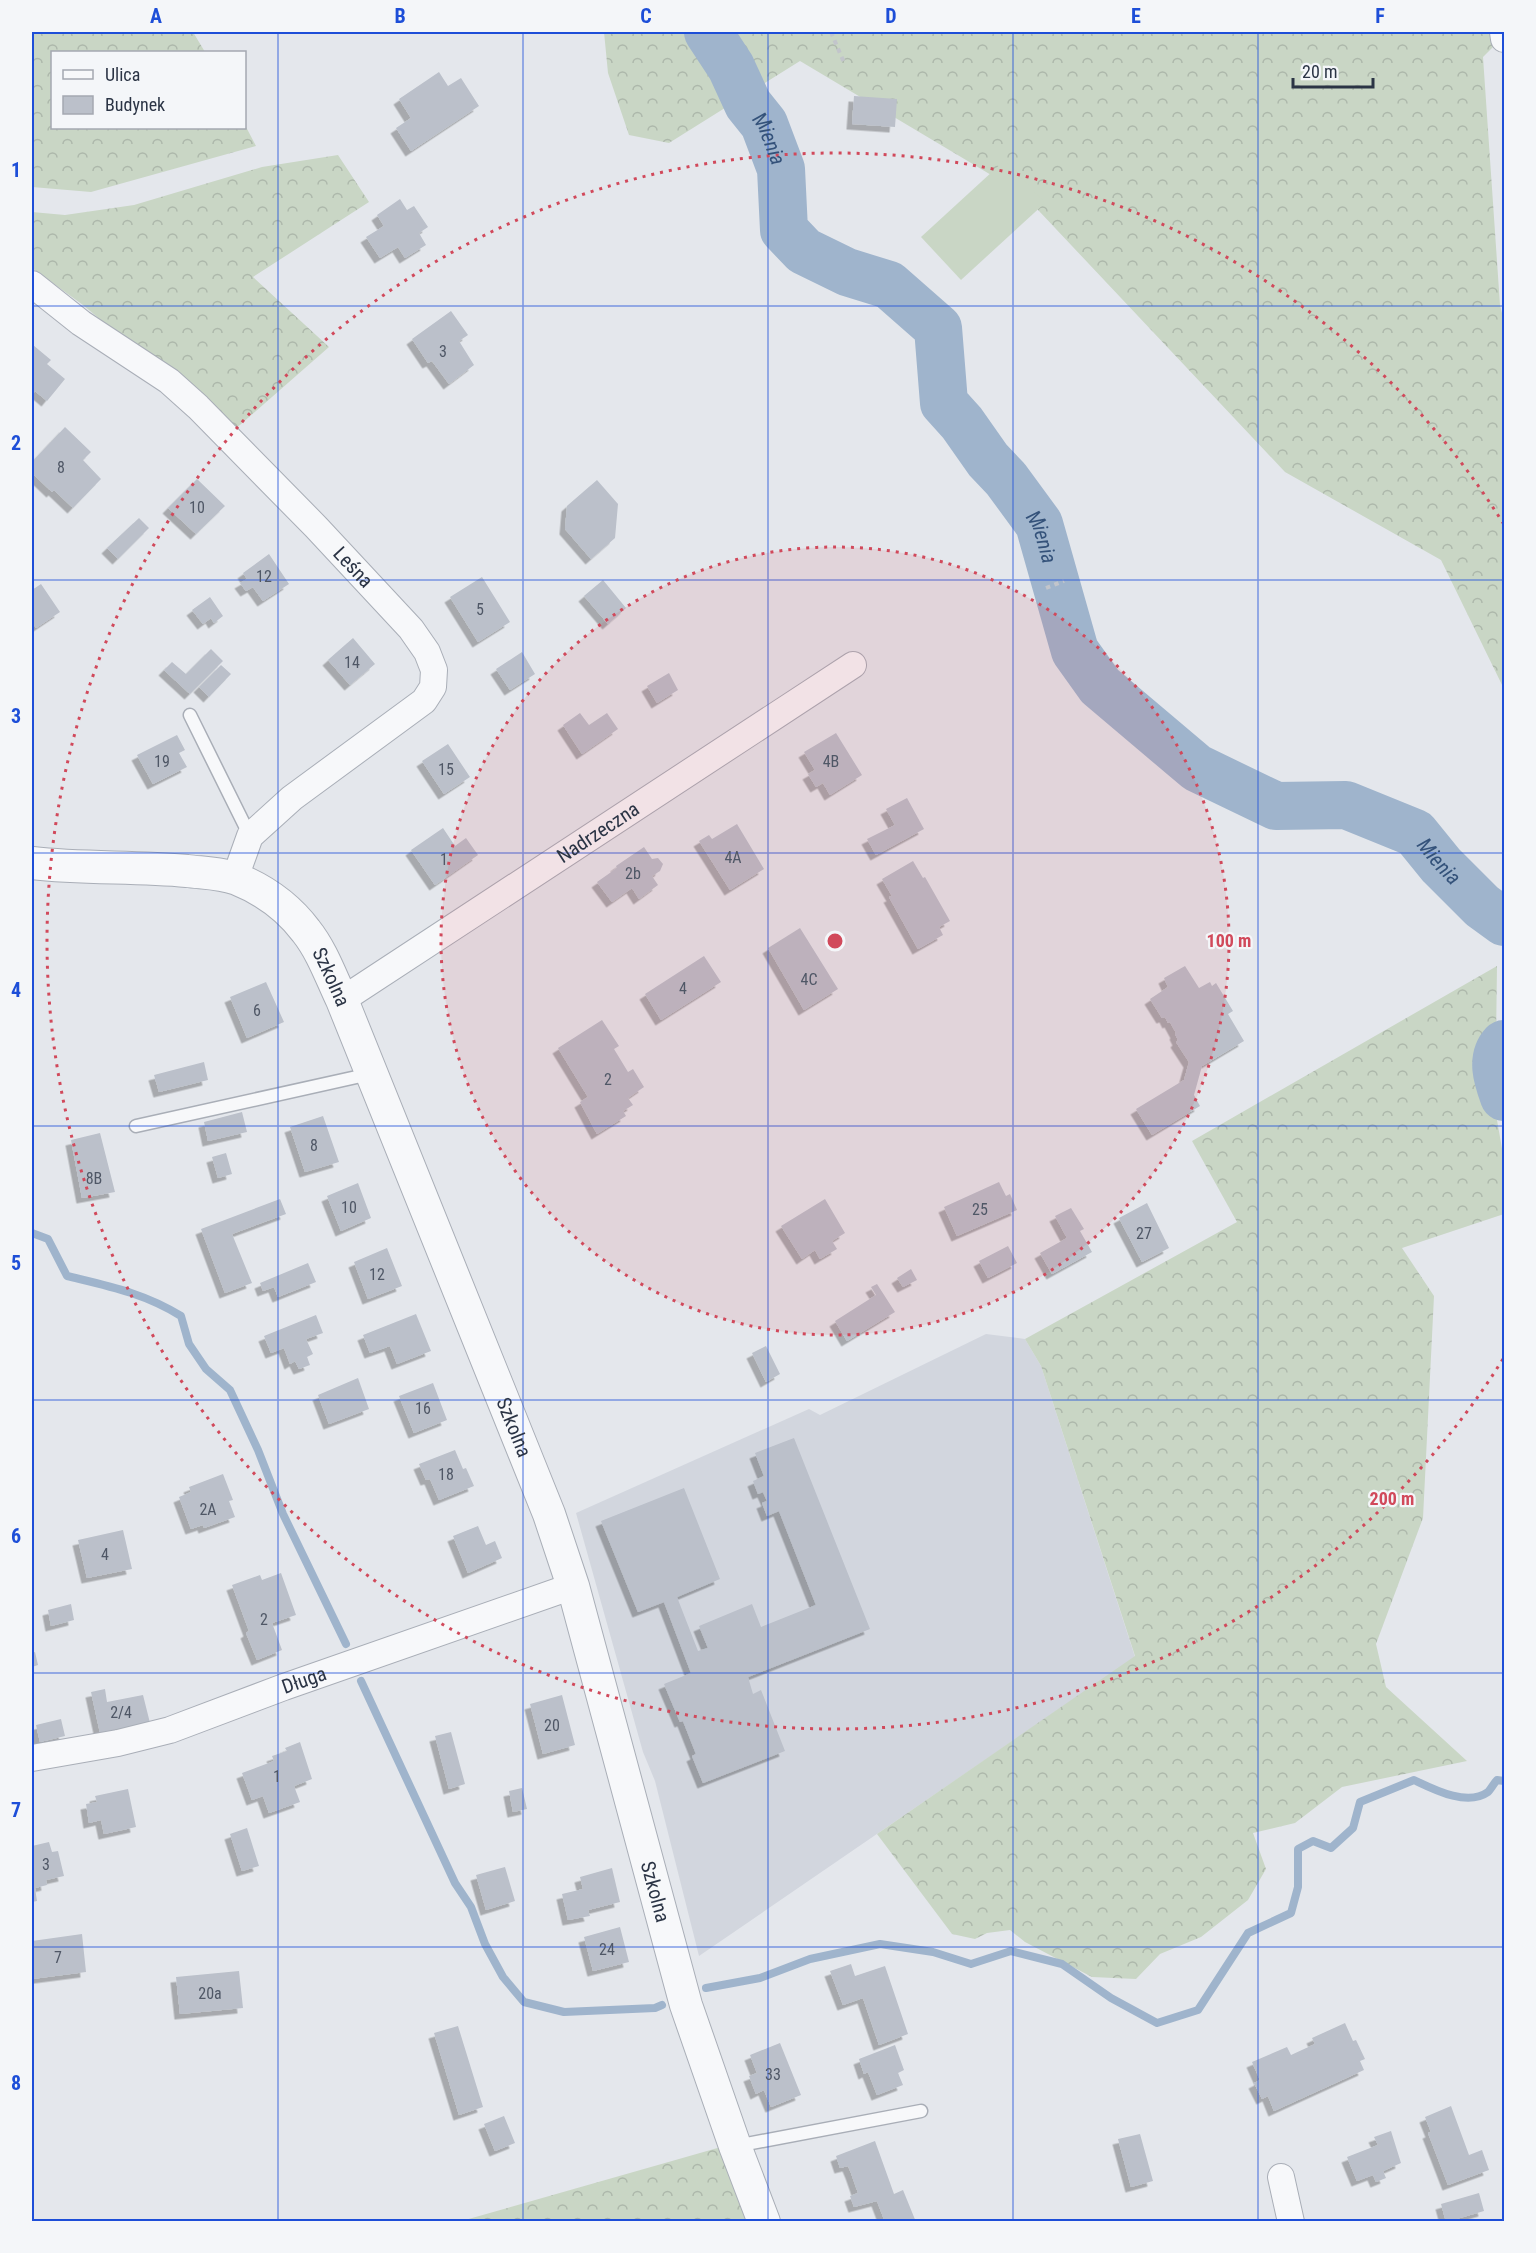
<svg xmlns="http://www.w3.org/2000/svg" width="1536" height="2253" viewBox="0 0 1536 2253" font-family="'Roboto Condensed',sans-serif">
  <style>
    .built { fill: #d2d6de }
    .forest { fill: url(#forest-crowns) }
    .pitch { fill: #c9d6c5 }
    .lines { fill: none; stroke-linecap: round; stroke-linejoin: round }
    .stream { stroke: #9fb4cc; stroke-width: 8 }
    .river { stroke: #9fb4cc; stroke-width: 48 }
    .building { fill: #bbc0ca; filter: url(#shadow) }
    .service-casing { stroke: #a9aeb7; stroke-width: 15 }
    .minor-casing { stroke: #a9aeb7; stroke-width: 28 }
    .tertiary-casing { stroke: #a9aeb7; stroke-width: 34 }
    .path { stroke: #c2c5cb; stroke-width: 4; stroke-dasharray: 4.5 4.5; stroke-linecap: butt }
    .service { stroke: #f7f8fa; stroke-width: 12 }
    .minor { stroke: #f7f8fa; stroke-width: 26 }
    .tertiary { stroke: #f7f8fa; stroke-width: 32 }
    .grid { fill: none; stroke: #1d4ed8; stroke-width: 1.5; stroke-opacity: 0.55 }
    .ring { fill: none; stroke: #d1495b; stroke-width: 3; stroke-dasharray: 3 6 }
    .labels { text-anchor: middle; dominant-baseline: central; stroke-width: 4.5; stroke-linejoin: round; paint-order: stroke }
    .number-label { font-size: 16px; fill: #4f5766 }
    .street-label { font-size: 20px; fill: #2b3445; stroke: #f4f6f9 }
    .water-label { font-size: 21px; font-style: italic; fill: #34527a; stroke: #f4f6f9 }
    .centre { fill: #d1495b; stroke: #f4f6f9; stroke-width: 3 }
    .ring-label { font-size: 18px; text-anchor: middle; font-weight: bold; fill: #d1495b; stroke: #f4f6f9; stroke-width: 4.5; stroke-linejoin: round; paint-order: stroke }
    .neatline { fill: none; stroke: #1d4ed8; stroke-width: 2 }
    .grid-label { font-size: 20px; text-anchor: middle; font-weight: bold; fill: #1d4ed8 }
  </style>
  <defs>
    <pattern id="forest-crowns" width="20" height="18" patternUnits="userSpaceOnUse" patternTransform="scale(1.5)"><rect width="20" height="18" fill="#c9d6c5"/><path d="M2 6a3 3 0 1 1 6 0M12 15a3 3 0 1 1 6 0" fill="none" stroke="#adb8ab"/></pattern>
    <filter id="shadow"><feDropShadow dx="-5.5" dy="5.5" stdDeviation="0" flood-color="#0004"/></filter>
  </defs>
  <rect width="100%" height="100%" fill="#e4e7ec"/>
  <path class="built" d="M986 1334 1025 1339 1041 1366 1135 1657 699 1956 655 1781 643 1752 576 1513 809 1409 820 1415Z"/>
  <path class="forest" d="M32 32H193L205 52H52V128H244L245 125 256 146 91 192 32 187Z
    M604 32H1504V36L1483 57 1500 305 1504 321V689L1441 560 1285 472 1023 194 800 61 669 143 629 135 608 73Z
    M338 155 369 202 253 277 329 347 233 431 83 305 32 268V212L65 215 134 205 262 167Z
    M1497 966 1496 1042 1487 1063 1504 1160V1214L1402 1248 1434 1296 1423 1518 1376 1644 1386 1687 1467 1761 1342 1787 1295 1823 1253 1833 1266 1869 1248 1900 1201 1937 1160 1954 1136 1979 1092 1977 1025 1942 1010 1930 987 1933 975 1939 952 1934 877 1834 1135 1656 1041 1366 1025 1339 1237 1222 1192 1141Z
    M721 2147 748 2222H458Z"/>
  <path class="pitch" d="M1005 160 1045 203 961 280 921 237Z"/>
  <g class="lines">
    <path class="stream" d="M32 1233 48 1239 67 1276C108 1286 144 1293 181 1316L189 1344 206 1369 230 1390 258 1450 283 1514 346 1644
      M361 1681 455 1883 471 1907 485 1944 503 1977 524 2002 564 2012 655 2008 662 2005
      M706 1988 760 1978 810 1959 880 1944 933 1952 971 1964 1011 1951 1062 1964 1111 1998 1157 2023 1198 2010 1248 1933 1291 1913 1298 1887V1849L1313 1841 1331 1848 1353 1828 1360 1802 1414 1780C1433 1789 1467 1807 1488 1792 1491 1789 1494 1783 1497 1780L1504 1781"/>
    <g class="river">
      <path id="s1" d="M708 32 731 67 748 104 764 124 781 169 784 230 804 251 847 272 889 285 938 328 944 403 962 423 988 460 1006 479 1039 524 1075 651 1100 686 1197 768 1276 806 1346 805 1415 833 1441 865 1482 906 1504 922"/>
      <path d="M1504 1044C1490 1059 1498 1080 1504 1097"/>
    </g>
  </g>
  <path class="building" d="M439 72 448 86 461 78 479 106 411 151 396 128 411 118 399 99Z
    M854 96 897 99 895 127 852 124Z
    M400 199 407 210 414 206 428 227 419 233 426 245 405 258 398 247 380 258 366 237 384 226 377 215Z
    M451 311 468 335 459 341 474 365 449 384 432 361 428 363 412 339Z
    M33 345 51 360 47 364 65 379 47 401 35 391 32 395V347Z
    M65 427 91 452 83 460 101 479 73 508 54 490 52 492 32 473V462Z
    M197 479 225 506 196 534 168 508Z
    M597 480 618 504 615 538 591 559 565 529 567 506Z
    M139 518 149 528 118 559 107 548Z
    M269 554 289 584 263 601 253 587 246 591 240 583 247 579 243 573Z
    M482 577 510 622 478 642 450 597Z
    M603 580 626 608 608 624 584 596Z
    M41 584 60 612 36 628 34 625 32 627V590Z
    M210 597 223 616 214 623 211 618 203 624 192 610Z
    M353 638 375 664 350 685 328 660Z
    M211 649 223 661 190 694 164 670 172 662 186 674Z
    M522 652 535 674 510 690 496 669Z
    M221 665 231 674 209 697 199 687Z
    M669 673 678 690 657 703 647 686Z
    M580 713 589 725 607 713 618 729 582 754 563 725Z
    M836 733 862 775 830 795 823 783 816 787 808 774 815 770 804 752Z
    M177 735 185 750 179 753 187 767 153 784 137 755Z
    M448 744 470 777 444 794 422 761Z
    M907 798 924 829 876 855 867 839 895 825 886 809Z
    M737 824 764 869 730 890 699 841 709 835 712 839Z
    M443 828 455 846 466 838 478 855 435 885 411 850Z
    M644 847 652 859 658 858 663 864 660 871 652 876 658 885 639 899 632 888 612 902 597 882 617 868 616 866Z
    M913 861 923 878 925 877 950 921 939 927 943 935 918 949 889 897 892 896 882 879Z
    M800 928 838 989 804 1010 768 948Z
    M704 956 721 982 661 1020 645 994Z
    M1185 966 1199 988 1210 982 1212 986 1216 983 1233 1011 1228 1014 1244 1041 1202 1066 1194 1095 1200 1106 1152 1135 1136 1109 1184 1080 1189 1062 1176 1042 1178 1040 1175 1034 1176 1033 1170 1022 1168 1023 1165 1017 1162 1018 1150 999 1168 987 1164 978Z
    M266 982 284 1022 247 1038 230 997Z
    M602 1020 619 1046 614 1049 628 1072 633 1069 644 1087 628 1098 633 1105 623 1111 626 1116 597 1134 580 1102 588 1097 558 1048Z
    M204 1062 208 1080 159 1092 154 1075Z
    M242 1112 247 1132 208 1141 204 1122Z
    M323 1116 339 1162 305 1172 290 1127Z
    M100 1133 115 1192 82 1198 71 1140Z
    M226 1153 232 1174 218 1178 212 1157Z
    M999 1182 1006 1196 1010 1194 1017 1210 957 1236 944 1207Z
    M358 1183 371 1218 341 1231 327 1196Z
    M280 1199 286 1214 232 1234 252 1283 225 1293 201 1229Z
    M825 1199 845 1233 832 1241 837 1249 820 1259 815 1250 802 1259 781 1226Z
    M1147 1203 1169 1248 1142 1262 1119 1218Z
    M1071 1208 1084 1229 1080 1231 1092 1252 1052 1274 1040 1253 1067 1238 1055 1216Z
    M1008 1246 1017 1263 988 1278 979 1261Z
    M387 1248 402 1286 368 1299 354 1262Z
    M308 1263 316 1282 278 1297 274 1287 263 1291 260 1283Z
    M911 1269 917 1280 903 1287 897 1278Z
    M877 1284 895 1312 847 1341 835 1321 876 1295 871 1287Z
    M416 1314 431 1351 397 1364 390 1346 370 1353 363 1335Z
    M316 1315 323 1333 306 1339 313 1354 307 1357 310 1365 299 1369 295 1361 290 1364 284 1348 271 1353 264 1336Z
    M766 1346 780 1374 766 1382 752 1353Z
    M358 1378 369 1409 329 1424 318 1395Z
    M433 1383 447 1420 414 1433 399 1396Z
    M794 1438 870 1629 748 1677 753 1694 761 1690 785 1751 703 1783 692 1756 696 1754 683 1721 680 1722 664 1684 691 1673 664 1602 638 1612 601 1521 684 1488 720 1579 677 1597 698 1651 708 1648 699 1626 752 1604 761 1627 816 1605 779 1511 767 1516 762 1503 767 1501 763 1492 758 1494 753 1481 764 1476 755 1453Z
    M455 1450 463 1469 466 1468 474 1486 439 1500 430 1479 426 1480 419 1464Z
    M223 1474 233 1500 229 1501 235 1517 204 1528 203 1525 191 1529 179 1497 191 1492 189 1487Z
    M478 1526 486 1545 495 1541 502 1558 468 1573 453 1536Z
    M123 1530 132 1569 87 1578 78 1540Z
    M281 1573 296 1615 272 1623 282 1650 257 1660 246 1633 249 1631 232 1585 260 1575 262 1580Z
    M71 1604 74 1620 51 1626 48 1610Z
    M35 1652 38 1665 32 1667V1653Z
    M105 1689 107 1702 143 1695 150 1723 100 1733 91 1692Z
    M562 1695 575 1745 543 1754 530 1704Z
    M61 1719 65 1736 40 1742 36 1725Z
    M451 1732 465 1784 449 1789 435 1736Z
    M300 1742 312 1779 294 1786 300 1802 269 1813 263 1796 252 1800 242 1773 274 1761 272 1756 287 1751 285 1748Z
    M522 1788 527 1809 513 1812 509 1791Z
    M128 1789 136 1827 104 1834 101 1820 89 1823 86 1804 97 1802 95 1796Z
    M247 1828 259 1866 242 1871 230 1834Z
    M49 1842 52 1852 58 1851 64 1876 46 1880 47 1885 35 1888 37 1901 32 1902V1846Z
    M505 1867 515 1901 486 1910 476 1875Z
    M612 1868 620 1902 588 1910 590 1916 568 1920 562 1894 583 1889 580 1877Z
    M620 1927 629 1962 593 1971 584 1937Z
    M82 1934 86 1972 32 1979V1941Z
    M851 1964 855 1976 885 1966 908 2034 879 2045 863 1998 843 2005 830 1971Z
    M239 1971 243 2008 180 2014 176 1977Z
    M1345 2023 1353 2041 1356 2040 1365 2059 1360 2061 1364 2070 1274 2111 1268 2096 1262 2099 1254 2083 1260 2080 1252 2062 1287 2047 1291 2055 1315 2044 1312 2038Z
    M458 2026 483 2107 459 2115 434 2033Z
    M780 2043 801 2095 771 2107 764 2090 756 2094 749 2076 757 2073 750 2055Z
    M895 2045 904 2070 898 2073 903 2085 877 2095 868 2072 864 2074 859 2059Z
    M1451 2106 1469 2155 1482 2150 1489 2170 1448 2185 1428 2133 1431 2132 1425 2117Z
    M504 2116 515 2143 495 2151 484 2124Z
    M1391 2131 1401 2163 1383 2171 1386 2178 1376 2182 1373 2175 1357 2181 1347 2157 1378 2145 1374 2137Z
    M1140 2134 1153 2181 1131 2187 1118 2139Z
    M875 2141 894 2194 903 2190 916 2222H885L877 2201 854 2207 850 2196 858 2193 851 2173 848 2166 840 2168 836 2156Z
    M1479 2193 1484 2211 1446 2222 1441 2204Z"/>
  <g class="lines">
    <defs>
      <path id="service" d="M190 715 250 836
        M136 1126 370 1074
        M736 2146 921 2111"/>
      <g id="minor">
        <path d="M1503 32 1504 39"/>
        <path id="s2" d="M32 284 81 323 169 381 198 407 316 527 411 629 427 652 434 670 433 687 424 701 292 798 250 836 235 878"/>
        <path id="s3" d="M342 1000 853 665"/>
        <path id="s4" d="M32 1758 118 1743 170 1730 284 1687 573 1586"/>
        <path d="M1281 2177 1291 2222"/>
      </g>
      <g id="tertiary">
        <path id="s5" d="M32 863C83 869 135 866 187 871 203 873 222 873 237 879 264 890 288 907 306 931 322 951 331 977 342 1000L549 1514 573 1586 686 2005 735 2146 764 2222"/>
      </g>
    </defs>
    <use href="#service" class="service-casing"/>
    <use href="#minor" class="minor-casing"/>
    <use href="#tertiary" class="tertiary-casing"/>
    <path class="path" d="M831 32 845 65
      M1046 588 1064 581"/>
    <use href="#service" class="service"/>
    <use href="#minor" class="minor"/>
    <use href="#tertiary" class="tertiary"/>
  </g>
  <path class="grid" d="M278 32V2222M523 32V2222M768 32V2222M1013 32V2222M1258 32V2222M32 306H1504M32 580H1504M32 853H1504M32 1126H1504M32 1400H1504M32 1673H1504M32 1947H1504"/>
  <circle cx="835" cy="941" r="394" fill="#d1495b" fill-opacity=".12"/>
  <g class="ring">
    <circle cx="835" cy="941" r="394"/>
    <path d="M1503 1359A788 788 0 1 1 1503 523"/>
  </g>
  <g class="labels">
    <g class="number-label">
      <text x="443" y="351">3</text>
      <text x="61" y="467">8</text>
      <text x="197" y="507">10</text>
      <text x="264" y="576">12</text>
      <text x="480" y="609">5</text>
      <text x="352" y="662">14</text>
      <text x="162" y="761">19</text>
      <text x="831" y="761">4B</text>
      <text x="446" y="769">15</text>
      <text x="733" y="857">4A</text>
      <text x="444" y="859">1</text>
      <text x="633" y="873">2b</text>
      <text x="809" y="979">4C</text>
      <text x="683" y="988">4</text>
      <text x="257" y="1010">6</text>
      <text x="608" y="1079">2</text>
      <text x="314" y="1145">8</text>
      <text x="94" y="1178">8B</text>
      <text x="349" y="1207">10</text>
      <text x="980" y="1209">25</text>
      <text x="1144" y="1233">27</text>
      <text x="377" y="1274">12</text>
      <text x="423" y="1408">16</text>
      <text x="446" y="1474">18</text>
      <text x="208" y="1509">2A</text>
      <text x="105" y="1554">4</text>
      <text x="264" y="1619">2</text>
      <text x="121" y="1712">2/4</text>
      <text x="552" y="1725">20</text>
      <text x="277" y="1776">1</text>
      <text x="46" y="1864">3</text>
      <text x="607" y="1949">24</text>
      <text x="58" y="1957">7</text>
      <text x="210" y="1993">20a</text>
      <text x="773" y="2074">33</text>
    </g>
    <g class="street-label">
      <text stroke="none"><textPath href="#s2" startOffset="430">Leśna</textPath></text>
      <text stroke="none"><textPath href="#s3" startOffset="306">Nadrzeczna</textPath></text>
      <text stroke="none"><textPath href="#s5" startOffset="346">Szkolna</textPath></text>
      <text stroke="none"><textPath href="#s5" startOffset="832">Szkolna</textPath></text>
      <text stroke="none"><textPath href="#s4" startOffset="284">Długa</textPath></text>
      <text stroke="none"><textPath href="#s5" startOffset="1318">Szkolna</textPath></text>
    </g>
    <g class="water-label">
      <text stroke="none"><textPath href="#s1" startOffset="124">Mienia</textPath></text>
      <text stroke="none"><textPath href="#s1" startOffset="646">Mienia</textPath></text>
      <text stroke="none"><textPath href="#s1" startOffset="1204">Mienia</textPath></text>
    </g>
  </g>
  <circle cx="835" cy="941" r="9" class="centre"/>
  <g class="ring-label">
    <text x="1229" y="947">100 m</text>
    <text x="1392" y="1505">200 m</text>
  </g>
  <rect width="1536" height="2253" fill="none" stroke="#f4f6f9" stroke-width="66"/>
  <rect x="51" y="51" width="195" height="78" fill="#f4f6f9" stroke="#a4a8b1" stroke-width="1.5"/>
  <rect x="63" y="70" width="30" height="9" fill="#f7f8fa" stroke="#a4a8b1" stroke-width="1.5"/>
  <text x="105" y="81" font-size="18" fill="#2b3445">Ulica</text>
  <rect x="63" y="96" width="30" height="18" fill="#bbc0ca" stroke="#a4a8b1" stroke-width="1.5"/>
  <text x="105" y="111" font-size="18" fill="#2b3445">Budynek</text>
  <path d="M1293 78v9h80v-9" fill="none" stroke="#2b3445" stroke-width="3"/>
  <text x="1302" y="78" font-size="18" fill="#2b3445" stroke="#f4f6f9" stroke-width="4.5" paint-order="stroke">20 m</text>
  <rect x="33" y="33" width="1470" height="2187" class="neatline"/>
  <g class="grid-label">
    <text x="156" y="23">A</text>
    <text x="400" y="23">B</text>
    <text x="646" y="23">C</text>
    <text x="891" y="23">D</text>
    <text x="1136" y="23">E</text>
    <text x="1380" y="23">F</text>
    <text x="16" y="177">1</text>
    <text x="16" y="450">2</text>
    <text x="16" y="723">3</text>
    <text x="16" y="997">4</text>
    <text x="16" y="1270">5</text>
    <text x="16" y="1543">6</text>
    <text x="16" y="1817">7</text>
    <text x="16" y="2090">8</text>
  </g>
</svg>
